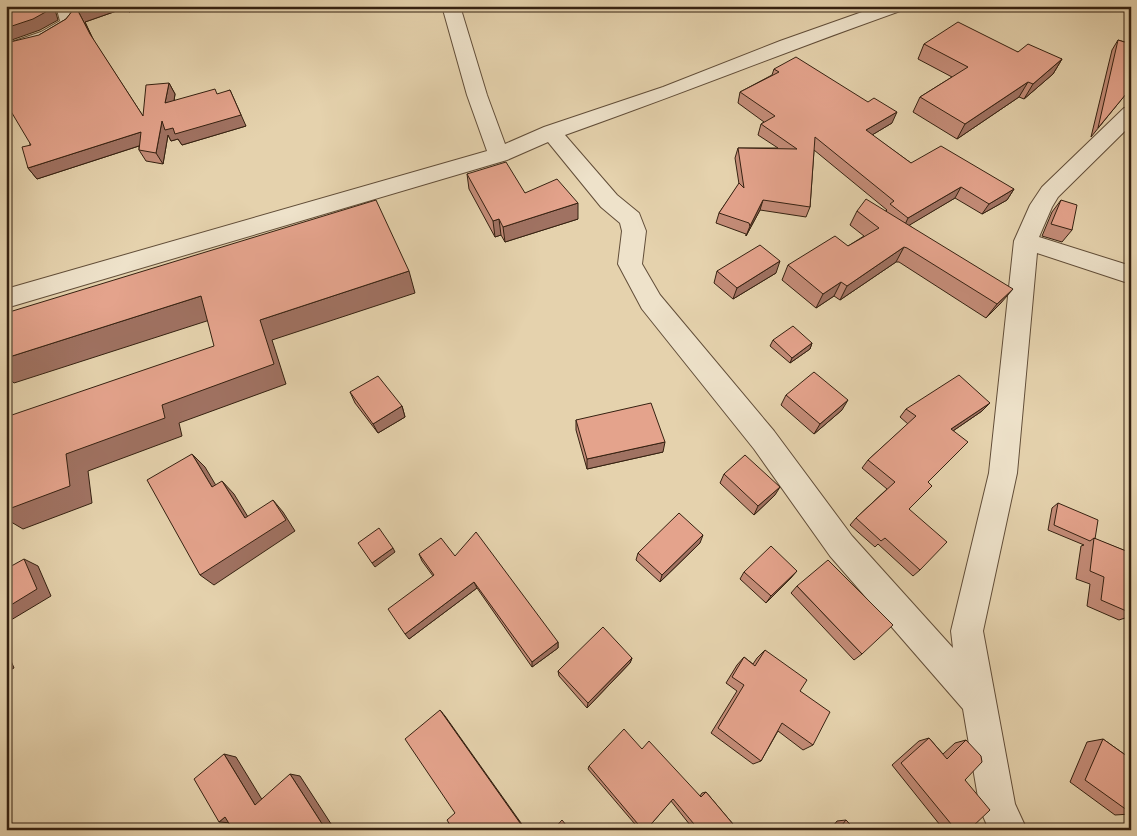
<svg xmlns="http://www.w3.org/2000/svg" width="1137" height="836" viewBox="0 0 1137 836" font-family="'Libre Caslon Text',serif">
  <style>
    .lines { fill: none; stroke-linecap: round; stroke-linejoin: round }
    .minor-casing { stroke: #614d38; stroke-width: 2 }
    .minor { fill: #eee2ca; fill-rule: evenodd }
    .wall { fill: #c48c78; stroke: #352111 }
    .shaded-wall { fill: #a07262; stroke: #352111 }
    .building { fill: #e4a38c; stroke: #352111 }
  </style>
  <rect width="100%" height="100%" fill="#e5d2ad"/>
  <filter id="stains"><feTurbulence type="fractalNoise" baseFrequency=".004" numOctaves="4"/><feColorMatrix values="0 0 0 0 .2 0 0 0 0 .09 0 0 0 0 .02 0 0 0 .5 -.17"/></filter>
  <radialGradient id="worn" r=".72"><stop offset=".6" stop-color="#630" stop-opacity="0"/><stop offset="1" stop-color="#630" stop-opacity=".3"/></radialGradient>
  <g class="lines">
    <defs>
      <path id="minor" d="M56 6H74L78 22C64 43 29 50 6 56V44L41 32 60 21Z
        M442 6H460L487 95 505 144 544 127 663 87 780 41 879 6H906L903 10C790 50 678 95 565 135L617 195 639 213 646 231 642 264 660 295 774 431 852 536 953 648 951 631 989 473 1014 241 1030 205 1042 187 1124 108 1131 107V125L1058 197 1052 207 1039 237 1131 266V284L1037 253 1017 473 983 631 1015 804 1027 830H989L980 809 963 709 830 556 754 449 642 309 618 264 622 231 620 223 601 207 548 142 507 160 6 308V289L487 151 467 95Z"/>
    </defs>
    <use href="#minor" class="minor-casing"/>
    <use href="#minor" class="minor"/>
  </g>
  <path class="wall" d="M72 6H146L129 12 125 8 85 22 94 41 143 116 169 83 175 94 174 101 217 94 246 126 182 145 178 139 171 141 168 135 163 164 146 161 139 150V146L37 179 28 168 39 35 66 19 73 10Z
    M845 6H863L853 11Z
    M1118 40 1131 44V96L1130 97 1125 95 1091 137 1112 50Z
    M924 44 1018 52 1062 59 1053 74 1024 99 1019 97 957 139 913 112 920 97 952 77 918 59Z
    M774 69 892 123 872 135 911 163 1014 189 1007 200 982 214 955 198 909 225 1001 303 986 318 899 262H896L840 300 834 296 816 308 782 280 788 265 848 246 864 236 850 225 857 211H886L887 210 814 150 810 207 806 217 760 210 746 236V234L716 223 719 213 739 184 735 158 738 148H778L758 135 761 124 764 122 738 103 740 92 772 75Z
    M467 174 525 193 578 219 505 242 501 235 495 237 469 189Z
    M1061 200 1072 230 1062 242 1042 236 1052 212Z
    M717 271 776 273 733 299 714 283Z
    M773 340 812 343 810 349 790 363 770 346Z
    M350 392 402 406 405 417 378 433 355 403Z
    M786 395 842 410 814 434 781 405Z
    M990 403 982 411 953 431 928 482 909 509 920 570 913 576 878 544 875 547 850 525 856 518 887 489 862 468 868 460 908 424 900 417 906 409Z
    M576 420 663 452 587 469 576 430Z
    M724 474 775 495 754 515 720 483Z
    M1058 503 1095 539 1131 553V616L1119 620 1087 606 1090 584 1076 579 1081 546 1084 545 1048 530 1052 508Z
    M700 543 660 582 636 560 638 553Z
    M419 554 455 556 558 642V648L532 667 477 588 409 639 433 576 422 561Z
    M744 572 791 578 766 603 740 579Z
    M797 586 862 654 854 660 791 593Z
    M765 650 800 691 813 745 803 750 778 731 761 761 753 764 711 733 737 691 726 683 737 665 744 657 753 664 757 658Z
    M632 658 630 663 587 708 559 676 558 671Z
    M929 738 943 754 955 743 966 740 965 780 969 830H944L892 765 919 741Z
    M1103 739 1131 759V814L1115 815 1070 782 1087 742Z
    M642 749 700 796 702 793 706 792 738 830H694L671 801 646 830H640L588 769 589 766Z
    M846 820 855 830H830L837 821Z"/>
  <path class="shaded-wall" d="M50 6H54L58 20 40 30 6 42V28Z
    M91 6H124L125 8 85 22 96 46 90 34 78 11Z
    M126 6H146L129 12Z
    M855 6H863L853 11Z
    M1062 59 1053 74 1024 99 1033 84Z
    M1028 82 1019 97 957 139 965 124Z
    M169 83 175 94 172 114 165 103Z
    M230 90 246 126 182 145 178 139 171 141 168 135 163 164 156 153 162 121Z
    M897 112 892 123 862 141 866 130Z
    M141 132 148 143 37 179 28 168Z
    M961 187 955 198 903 229 908 218Z
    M1014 189 1007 200 982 214 989 204Z
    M763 200 760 210 746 236 750 226Z
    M578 203V219L505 242 503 227Z
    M499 219 501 235 495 237 493 221Z
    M904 247 896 262 840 300 847 286Z
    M780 261 776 273 733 299 737 288Z
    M409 271 415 293 272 340 286 384 179 423 182 436 88 471 92 503 23 529 6 519V510L66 454 162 405 260 320Z
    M841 282 834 296 816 308 823 294Z
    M1013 289 1001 303 986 318 997 304Z
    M201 296 216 318 14 383 6 376V358Z
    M812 343 810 349 790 363 792 358Z
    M848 400 842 410 814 434 820 424Z
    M990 403 982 411 944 437 951 429Z
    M402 406 405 417 378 433 373 424Z
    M665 442 663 452 587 469V459Z
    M192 454 205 467 224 499 212 487Z
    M222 481 234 494 256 530 245 518Z
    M780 487 775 495 754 515 758 506Z
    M273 500 283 512 295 531 214 585 200 575Z
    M703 535 700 543 660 582 662 575Z
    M393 548 395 552 375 567 372 563Z
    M24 559 38 566 51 596 6 623V608Z
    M797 571 791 578 766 603 771 596Z
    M474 582 477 588 409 639 405 634Z
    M558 642V648L532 667V662Z
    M6 649 14 668 6 672Z
    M632 658 630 663 587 708 588 703Z
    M440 710 445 716 526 830H525Z
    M224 754 236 757 266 806 255 805Z
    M290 774 300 776 335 830H326Z
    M225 817 232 823 219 822Z"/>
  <path class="building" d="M6 6H50L51 9 33 19 6 28Z
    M72 6H91L78 11 90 34 143 116 146 85 169 83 165 103 215 89 217 94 230 90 241 115 175 134 173 128 165 130 162 121 156 153 139 150 141 132 28 168 22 147 31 145 6 103V43L39 35 66 19 73 10Z
    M958 22 1018 52 1028 44 1062 59 1033 84 1028 82 965 124 920 97 968 67 924 44Z
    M1118 40 1131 44V88L1098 128Z
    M796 57 868 102 874 98 897 112 866 130 911 163 941 146 1014 189 989 204 961 187 908 218 890 204 894 201 815 137 810 207 763 200 750 226 749 223 719 213 739 183 744 188 738 148 797 149 761 124 775 116 740 92 779 72 774 69Z
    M506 162 525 193 557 179 578 203 503 227 499 219 493 221 467 174Z
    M866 199 1013 289 997 304 907 248 904 247 847 286 841 282 823 294 788 265 835 236 848 246 879 228 857 211Z
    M376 200 409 271 260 320 274 364 162 405 165 418 66 454 70 486 6 510V417L214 346 201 296 6 358V313Z
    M1061 200 1077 205 1072 230 1051 224Z
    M760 245 780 261 737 288 717 271Z
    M793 326 812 343 792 358 773 340Z
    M814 372 848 400 820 424 786 395Z
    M959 375 990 403 951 429 968 442 928 482 932 486 909 509 947 542 920 570 885 538 881 541 856 518 895 482 868 460 916 416 906 409Z
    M378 376 402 406 373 424 350 392Z
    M651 403 665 442 587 459 576 420Z
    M192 454 212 487 222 481 245 518 273 500 286 520 200 575 147 480Z
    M745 455 780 487 758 506 724 474Z
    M1058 503 1098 520 1095 539 1094 538 1090 541 1054 525Z
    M679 513 703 535 662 575 638 553Z
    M379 528 393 548 372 563 358 543Z
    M476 532 558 642 532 662 474 582 405 634 388 609 434 575 419 554 441 538 455 556Z
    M1094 538 1131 553V613L1101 600 1104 577 1090 571Z
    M771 546 797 571 771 596 744 572Z
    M24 559 37 589 6 608V569Z
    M828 560 893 625 862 654 797 586Z
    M603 627 632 658 588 703 558 671Z
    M765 650 807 680 800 691 830 712 813 745 782 723 761 761 718 728 744 685 732 677 744 657 755 666Z
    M440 710 525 830H453L447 820 455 813 405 739Z
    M624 729 642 749 649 741 701 797 706 792 738 830H699L673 799 646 830H643L589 766Z
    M929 738 947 759 966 740 981 756 982 762 965 780 990 810 969 830H956L901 763Z
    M1103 739 1131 759V813L1085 780Z
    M224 754 255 805 290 774 326 830H233L225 817 219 822 194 779Z
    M562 820 570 830H553Z
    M846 820 855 830H838Z"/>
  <rect width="1137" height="836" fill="none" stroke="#e5d2ad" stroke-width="25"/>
  <rect x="8" y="8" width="1122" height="821" fill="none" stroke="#352111" stroke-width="2.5"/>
  <rect x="12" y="12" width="1112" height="811" fill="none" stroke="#352111"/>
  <rect width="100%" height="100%" filter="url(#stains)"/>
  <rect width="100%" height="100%" fill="url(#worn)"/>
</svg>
